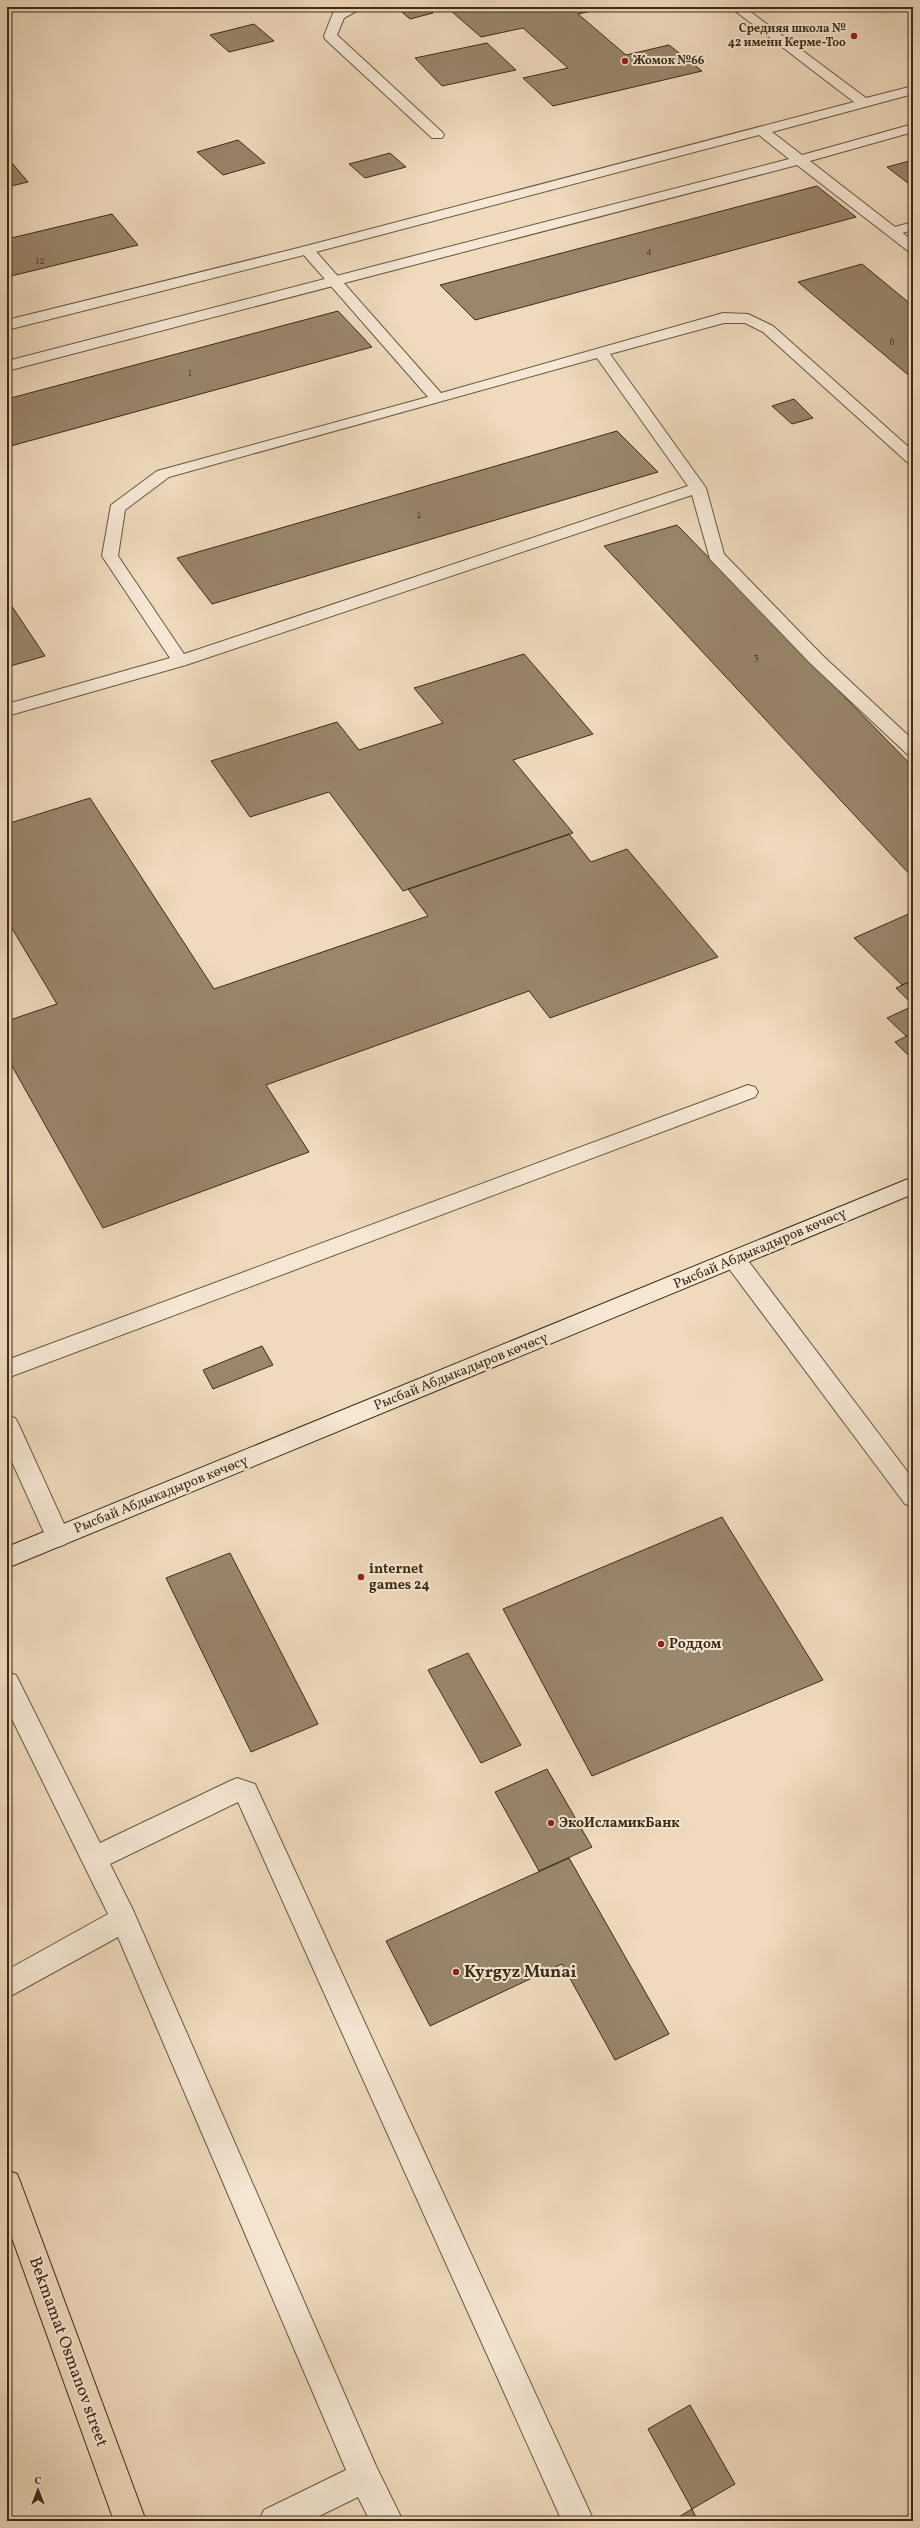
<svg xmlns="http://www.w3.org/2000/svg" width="920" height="2528" viewBox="0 0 920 2528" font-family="Vollkorn,serif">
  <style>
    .building { fill: #99866c; stroke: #3b2c15 }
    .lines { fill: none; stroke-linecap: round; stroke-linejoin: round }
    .lane-casing { stroke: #68583f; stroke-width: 2 }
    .street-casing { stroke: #68583f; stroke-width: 2 }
    .secondary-casing { stroke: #3b2c15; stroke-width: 2 }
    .highway-casing { stroke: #3b2c15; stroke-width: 2 }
    .lane { fill: #f5e7d4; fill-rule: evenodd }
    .street { fill: #f5e7d4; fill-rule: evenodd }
    .secondary { fill: #f5e7d4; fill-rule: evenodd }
    .highway { fill: #efdabd; fill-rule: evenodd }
    .poi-dot { fill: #8f2418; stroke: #f5e7d4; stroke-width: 1.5 }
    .labels { text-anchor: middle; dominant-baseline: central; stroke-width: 4; stroke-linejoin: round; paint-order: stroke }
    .far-number-label { font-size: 10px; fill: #52422b }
    .far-poi-label { font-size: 12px; font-weight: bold; fill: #3b2c15; stroke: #f5e7d4; text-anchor: end }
    .street-label { font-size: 14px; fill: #3b2c15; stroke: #f5e7d4 }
    .poi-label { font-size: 14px; font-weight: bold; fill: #3b2c15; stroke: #f5e7d4; text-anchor: start }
    .near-poi-label { font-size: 17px; font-weight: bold; fill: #3b2c15; stroke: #f5e7d4; text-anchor: start }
    .near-street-label { font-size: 17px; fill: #3b2c15; stroke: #f5e7d4 }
  </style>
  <rect width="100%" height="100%" fill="#efdabd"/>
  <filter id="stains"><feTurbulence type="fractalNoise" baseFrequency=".005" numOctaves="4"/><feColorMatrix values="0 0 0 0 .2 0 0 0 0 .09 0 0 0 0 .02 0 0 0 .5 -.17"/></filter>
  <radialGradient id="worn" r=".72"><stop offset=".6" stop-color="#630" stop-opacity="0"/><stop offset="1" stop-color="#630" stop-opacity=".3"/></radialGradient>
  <path class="building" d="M396 7H426L433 13 410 19Z
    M469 7H609L578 14 626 55 669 45 702 71 553 106 523 78 568 68 523 28 481 37 451 11Z
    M254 24 274 41 229 52 210 35Z
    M487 43 516 70 442 86 415 58Z
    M238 140 265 163 223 175 197 152Z
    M390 153 406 167 365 178 349 164Z
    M7 157 28 182 7 187Z
    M913 160V187L887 167Z
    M817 186 856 217 475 320 440 285Z
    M112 214 138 245 7 277V239Z
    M862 264 913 306V379L798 282Z
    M338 311 372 347 7 447V399Z
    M794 399 813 418 792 424 772 406Z
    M617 431 658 472 212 604 177 558Z
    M677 525 913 767V878L604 546Z
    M7 599 45 656 7 667Z
    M524 654 593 734 513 760 573 833 403 891 329 792 250 817 211 761 337 722 359 750 443 723 414 688Z
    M90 798 214 989 428 916 408 889 569 834 591 862 627 849 718 957 550 1018 529 991 266 1085 309 1152 103 1228 7 1057V1021L57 1004 7 920V824Z
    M913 912V980L902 985 854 938Z
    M913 980V1005L896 988Z
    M913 1006V1033L906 1036 887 1018Z
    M913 1033V1060L895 1042Z
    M262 1346 273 1365 213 1389 203 1370Z
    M722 1517 823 1680 592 1776 503 1609Z
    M230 1553 318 1724 251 1752 166 1578Z
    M468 1653 521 1745 481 1763 428 1670Z
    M547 1769 592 1847 539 1871 495 1792Z
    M569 1858 669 2034 615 2060 562 1964 430 2026 386 1941Z
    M690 2405 735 2484 692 2509 648 2429Z
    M692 2509 698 2521H672Z"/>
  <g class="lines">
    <defs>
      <path id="lane" d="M347 7H364L344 18 337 35 442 132 444 135 442 138H432L325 39 324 36 333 13Z
        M913 222V230L892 236 885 232 887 229Z
        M307 246 312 247 441 393 723 313 748 314 773 326 913 451V464L907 462 763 332 745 323H724L610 354 706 488 724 554 822 655 913 740V756L907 754 810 663 710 559 692 495 186 665 7 716V704L170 658 102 556 111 505 157 471 428 397 302 253 300 250 302 247ZM597 358 688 486 184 654 118 556 125 510 169 477Z
        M748 1085 755 1087 758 1092 755 1097 7 1378V1360Z
        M735 1252 743 1254 913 1479V1507L905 1504 727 1266 724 1260 727 1254Z
        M7 1416 15 1418 19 1425 70 1537 66 1544 58 1547 50 1544 46 1537 7 1451Z
        M7 1672 16 1675 100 1843 228 1782 237 1778 255 1784 594 2521H562L238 1802 110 1864 133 1910 376 2466 403 2521H370L358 2497 309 2521H259L264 2510 346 2470 118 1937 7 1998V1970L108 1914 7 1709Z"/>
      <path id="street" d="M730 7H744L866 98 913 86V94L772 132 802 155 913 124V132L810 161 913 241V252L908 251 797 165 7 371V361L789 159 759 135 312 253 7 330V320L302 247 854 102Z"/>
      <path id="secondary" d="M913 1177V1194L7 1568V1547Z"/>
      <path id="highway" d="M7 2170 17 2174 21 2184 146 2521H114L7 2224Z"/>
    </defs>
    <use href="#lane" class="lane-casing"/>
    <use href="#street" class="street-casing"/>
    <use href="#secondary" class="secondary-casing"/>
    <use href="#highway" class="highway-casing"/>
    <use href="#lane" class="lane"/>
    <use href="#street" class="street"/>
    <use href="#secondary" class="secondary"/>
    <use href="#highway" class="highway"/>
  </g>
  <g class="poi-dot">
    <circle cx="854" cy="36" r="4"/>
    <circle cx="625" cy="61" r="4"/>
    <circle cx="361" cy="1577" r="4"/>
    <circle cx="661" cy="1644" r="4"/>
    <circle cx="551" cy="1823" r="4"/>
    <circle cx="456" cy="1972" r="4"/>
  </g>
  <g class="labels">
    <g class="far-number-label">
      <text x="649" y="251">4</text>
      <text x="40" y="261">12</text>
      <text x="892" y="342">6</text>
      <text x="190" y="373">1</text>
      <text x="419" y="515">2</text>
      <text x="756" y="657">3</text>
    </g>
    <g class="far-poi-label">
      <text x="846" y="29">Средняя школа №<tspan x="846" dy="14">42 имени Керме-Тоо</tspan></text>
      <text x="633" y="61" text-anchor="start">Жомок №66</text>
    </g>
    <g class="street-label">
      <text transform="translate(760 1249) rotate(-23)">Рысбай Абдыкадыров көчөсү</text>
      <text transform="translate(461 1372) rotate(-22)">Рысбай Абдыкадыров көчөсү</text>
      <text transform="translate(161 1495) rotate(-22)">Рысбай Абдыкадыров көчөсү</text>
    </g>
    <g class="poi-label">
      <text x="369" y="1569">internet<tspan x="369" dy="16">games 24</tspan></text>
      <text x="669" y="1644">Роддом</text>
      <text x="559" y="1823">ЭкоИсламикБанк</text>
    </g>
    <g class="near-poi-label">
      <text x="464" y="1972">Kyrgyz Munai</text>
    </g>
    <g class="near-street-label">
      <text transform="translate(68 2352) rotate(70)">Bekmamat Osmanov street</text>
    </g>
  </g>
  <rect width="920" height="2528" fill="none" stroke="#efdabd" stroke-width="24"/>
  <rect x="8" y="8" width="904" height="2512" fill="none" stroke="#3b2c15" stroke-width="2"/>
  <rect x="12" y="12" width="896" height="2504" fill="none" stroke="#3b2c15"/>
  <g transform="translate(38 2490)" stroke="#f5e7d4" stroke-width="3" paint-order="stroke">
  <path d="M0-3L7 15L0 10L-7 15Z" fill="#3b2c15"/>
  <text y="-6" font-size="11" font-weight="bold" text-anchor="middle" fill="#3b2c15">С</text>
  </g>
  <rect width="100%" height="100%" filter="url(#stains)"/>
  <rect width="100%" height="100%" fill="url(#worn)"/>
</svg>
